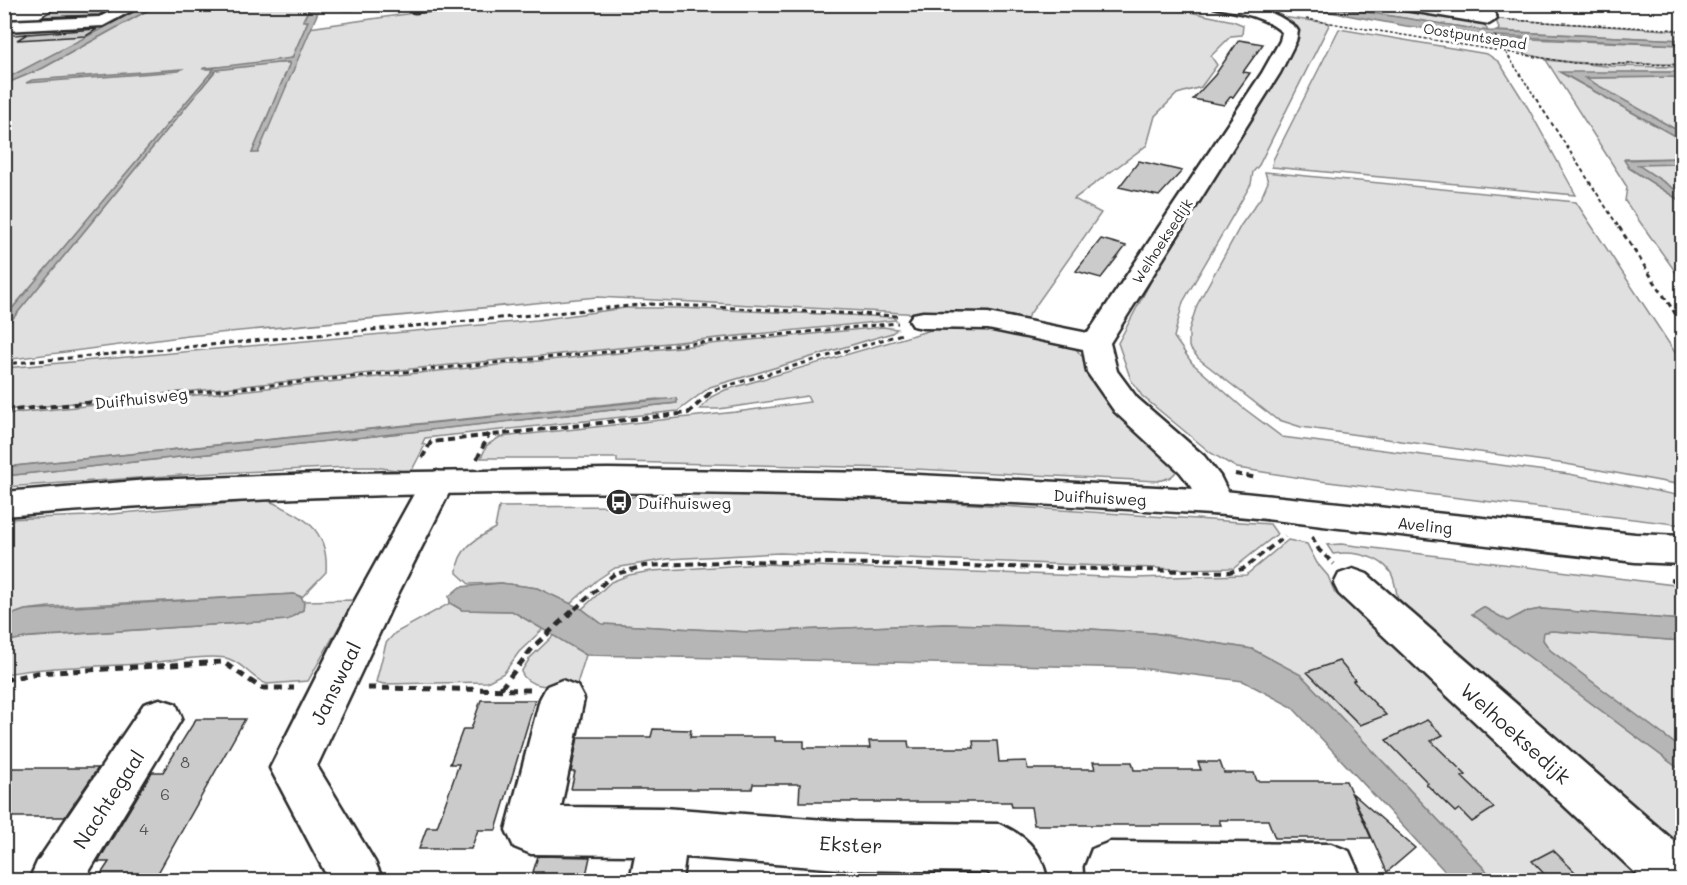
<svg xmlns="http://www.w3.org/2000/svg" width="1687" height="885" viewBox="0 0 1687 885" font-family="Mali,sans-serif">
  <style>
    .green { fill: #e0e0e0; stroke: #868686; stroke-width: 1.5 }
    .water { fill: #b6b6b6; stroke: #7e7e7e; stroke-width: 1.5 }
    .building { fill: #cbcbcb; stroke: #2b2b2b; stroke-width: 1.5 }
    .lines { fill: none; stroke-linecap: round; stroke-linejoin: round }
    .minor-casing { stroke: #2b2b2b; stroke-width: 5 }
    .major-casing { stroke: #2b2b2b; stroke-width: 5 }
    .path-far4 { stroke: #2b2b2b; stroke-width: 1.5; stroke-dasharray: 3 2; stroke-linecap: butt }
    .path-far3 { stroke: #2b2b2b; stroke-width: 2; stroke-dasharray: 4 3; stroke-linecap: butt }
    .path-far2 { stroke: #2b2b2b; stroke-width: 3; stroke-dasharray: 5 4; stroke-linecap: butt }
    .path-far1 { stroke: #2b2b2b; stroke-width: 4; stroke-dasharray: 7 4.5; stroke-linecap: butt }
    .path { stroke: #2b2b2b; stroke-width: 5; stroke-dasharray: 8 6; stroke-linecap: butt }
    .minor { fill: #fff; fill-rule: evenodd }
    .major { fill: #fff; fill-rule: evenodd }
    .labels { text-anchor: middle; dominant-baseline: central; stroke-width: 6; stroke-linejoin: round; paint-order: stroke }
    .far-street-label { font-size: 14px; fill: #2b2b2b; stroke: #fff }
    .street-label { font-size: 16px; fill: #2b2b2b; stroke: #fff }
    .poi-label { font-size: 16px; fill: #2b2b2b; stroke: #fff; text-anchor: start }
    .near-number-label { font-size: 16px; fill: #535353 }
    .near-street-label { font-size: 20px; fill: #2b2b2b; stroke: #fff }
  </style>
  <rect width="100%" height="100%" fill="#fff"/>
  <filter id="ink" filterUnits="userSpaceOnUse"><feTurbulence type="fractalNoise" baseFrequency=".0167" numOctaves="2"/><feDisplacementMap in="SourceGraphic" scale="12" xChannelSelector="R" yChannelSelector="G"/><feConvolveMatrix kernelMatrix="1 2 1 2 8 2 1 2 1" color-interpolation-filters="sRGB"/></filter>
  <g filter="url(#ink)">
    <path class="green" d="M579 4H1151L1233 21 1243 25 1242 35 1231 36 1211 56 1217 65 1201 87 1177 94 1155 116 1147 145 1074 199 1101 213 1022 325 923 314 597 297 188 336 5 360V328L216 70 247 65 203 68H215L5 317V84L43 68 152 8 160 5H311L303 20 308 21 292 58 273 63H290L252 153 258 152 309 28 469 5Z
      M1320 5H1389L1481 19 1488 31Z
      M1281 17 1330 23 1259 165 1253 172 1251 184 1183 302 1174 337 1192 363 1242 407 1282 437 1569 474 1682 496V525L1320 481 1237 468 1211 453 1142 396 1131 380 1118 343 1159 266 1299 38 1297 31Z
      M1496 19 1682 31V40L1497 31 1499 29Z
      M114 23 11 76 13 77 5 82 4 28Z
      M1339 29 1487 54 1499 62 1528 108 1576 195 1272 167 1273 160Z
      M1502 38 1682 45V64C1638 63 1536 70 1502 42Z
      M1546 60 1606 66 1682 67V72L1561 73 1682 140V158L1625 159 1629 168 1682 202V281L1625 201 1627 187Z
      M1682 77V133L1583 78Z
      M1638 164H1682V194L1638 166Z
      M1265 172 1576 202 1682 363V485L1566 464 1301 427 1276 419 1199 359 1189 347V330L1197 305 1241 225 1262 196 1268 182Z
      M625 308H678L893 317 896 320 5 410V368L537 320Z
      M955 323 1052 336 1076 349 1177 469C1174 478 1166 479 1157 481L895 468 617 462V458H481L487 445 500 437 736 412 810 402 807 396 719 409H700L711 397 725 390Z
      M883 327 897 329 892 333 710 387 678 411 425 438 422 444 425 445 411 472 374 467H350L197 474 5 487V476L676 403 677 401 657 399 5 467V414Z
      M644 493 896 499 1270 524 1277 534 1234 568 1179 569 780 553 668 559 615 568 597 580 570 604 537 588 501 583 469 584 457 573C456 550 477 538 495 528L499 507 616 506 617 502Z
      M267 500C303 516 329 528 326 572L302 597 294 594 49 607 25 610 5 617V519L89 516Z
      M1288 540 1307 544 1317 563 1328 576 1335 593 1375 618 1663 880H1495L1301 675 1252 649 1153 633 1059 627 944 624 748 632 602 624 582 609 611 582 629 575 651 571 762 564 1133 578 1246 575Z
      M1341 544 1682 586V620L1541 609 1525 612 1508 621 1483 607 1472 614 1682 771V864L1401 614C1398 603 1397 592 1394 581 1388 556 1354 551 1333 554L1327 545Z
      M354 600 308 681 267 684C252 679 244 664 229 659 211 653 159 663 138 664 93 667 48 666 5 674V642L19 638 287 620 303 610 304 601Z
      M450 603 462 610 512 611 543 629 519 652 504 673 487 682 384 684 376 682 386 643 395 633Z
      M1553 631 1682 641V749L1550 650 1543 640V632Z
      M554 635 586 655 577 684C559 685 530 692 521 672L530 658Z"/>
    <path class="water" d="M147 5H179L152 8 43 68 5 84 12 78 9 77Z
      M311 5H321L258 153H252L290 63 288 62 216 70 5 328V317L214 69H202L292 58 308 21H303Z
      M1292 5H1320L1488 31 1682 40V45L1476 35 1406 26Z
      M182 69 179 71 26 83 32 80Z
      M1560 72H1682V77L1585 78 1682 133V140Z
      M1682 158V164L1638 165 1682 194V202L1629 168 1624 160Z
      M676 398 677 403 5 476V467Z
      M501 583 537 588 582 609 602 624 748 632 944 624 1059 627 1153 633 1252 649 1301 675 1495 880H1453L1292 707 1243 681 1139 668 586 655 512 611 462 610 450 603 449 596 460 587Z
      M294 594C303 597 305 600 303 610L287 620 29 637 5 642V617L25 610Z
      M1483 607 1508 621 1525 612 1541 609 1682 620V641L1553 631 1544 632 1543 640 1550 650 1682 749V771L1472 614Z"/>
    <path class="building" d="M62 4H119L99 15 41 17Z
      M97 29 86 36 17 40 27 34 13 35Z
      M1239 40 1263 44 1243 72 1250 73 1233 97 1231 96 1224 105 1193 99 1215 75Z
      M1139 161 1182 171 1159 196 1119 187Z
      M1101 239 1126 246 1101 278 1076 271Z
      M1339 661 1355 680 1353 681 1386 715 1360 725 1307 672Z
      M481 700H535L496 830H478L471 849H419L427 827H437L459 764H450L463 729H471Z
      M196 719H245L154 880H97L109 862H98L152 772H163Z
      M1427 720 1443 735 1431 741 1466 775 1462 777 1494 808 1472 822 1459 809 1455 812 1426 784 1428 783 1386 740Z
      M653 729 691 730 690 737H775V741H804V748H870L869 741H908L909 748H974L973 741H997L999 762 1026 761 1028 769H1095L1093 762H1132L1134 770H1201L1198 762H1220L1224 773H1254L1257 781H1346L1371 838H1275L1268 820H1219L1221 825H1034L1031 807H1012L1011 802H799L800 784H753L752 789H571L575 772H571L578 737H651Z
      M4 768H98L65 817H4Z
      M1352 793 1415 848 1387 872Z
      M1553 850 1583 880H1550L1532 861Z
      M538 856 590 857 585 880H541L543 872H533Z"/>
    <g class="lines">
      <defs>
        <path id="minor" d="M125 4H144L103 26 4 31V21L100 17Z
          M335 4H361C355 10 341 10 335 4Z
          M405 4H460L453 8 415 12 410 11Z
          M1212 4C1243 4 1271 7 1296 28L1298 31 1296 41 1280 73 1110 343 1117 371 1137 398 1204 456 1220 476 1233 502 1228 511 1215 514 1202 511 1192 487 1180 472 1115 412 1087 372 1083 349 988 329 923 328 913 326 909 320 913 314 923 312 988 313 1088 333 1262 73 1280 41 1282 32C1262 15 1238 13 1214 7Z
          M1386 4H1424L1480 13 1478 4H1492L1497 19 1489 24 1393 8Z
          M437 471 449 475 454 483 393 604 317 766 375 862 383 880H329L270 768 353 604 420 483 425 475Z
          M1353 569 1367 574 1682 848V880H1643L1339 594 1334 584 1339 574Z
          M562 680 577 686 584 699 561 807 664 808 853 822 999 824C1024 834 1043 852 1047 880H995L988 872 853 870 685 857 682 880H630L635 855 531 854 514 847 506 830 540 699 547 686Z
          M160 699 176 704 182 718 84 880H29L37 862 144 704Z
          M1110 842 1331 844 1349 851 1362 880H1086L1085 867 1092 849Z"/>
        <path id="major" d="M608 469 879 473 1215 490 1635 534 1682 536V564L1635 562C1543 551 1450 541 1358 530 1309 525 1260 517 1211 514 810 488 405 482 4 516V492L148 480 351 473Z"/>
      </defs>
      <use href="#minor" class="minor-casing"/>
      <use href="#major" class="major-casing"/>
      <path class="path-far4" d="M1306 19 1573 63 1682 65
        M1508 20 1682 30
        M1495 36 1537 100"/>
      <path class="path-far3" d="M1536 99 1620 229"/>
      <path class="path-far2" d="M1619 227 1682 324
        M4 364 651 304 899 316
        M171 395 898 323
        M708 395 713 390 902 334"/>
      <path class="path-far1" d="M4 411 187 393
        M422 458 431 442 688 413 710 393
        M477 459 489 434
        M1235 474 1257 478
        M1312 537 1319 550 1334 564
        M1671 580 1682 581
        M575 609 613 575 644 566 740 561 1229 572 1243 569 1285 536"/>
      <path class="path" d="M4 680 37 673 223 662 261 688H294
        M368 688 531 690
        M501 688 534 646 577 607"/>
      <use href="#minor" class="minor"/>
      <use href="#major" class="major"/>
    </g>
  </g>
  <defs>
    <symbol id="bus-disc" viewBox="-11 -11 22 22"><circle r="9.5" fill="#2b2b2b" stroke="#fff"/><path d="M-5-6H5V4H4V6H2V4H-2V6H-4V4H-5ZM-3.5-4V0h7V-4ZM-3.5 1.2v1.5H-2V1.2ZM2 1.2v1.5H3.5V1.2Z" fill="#fff"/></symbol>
  </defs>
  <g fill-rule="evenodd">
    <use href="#bus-disc" x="604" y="487" width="30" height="30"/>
  </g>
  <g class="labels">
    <g class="far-street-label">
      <text transform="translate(1475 36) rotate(9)">Oostpuntsepad</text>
      <text transform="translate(1162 241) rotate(-57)">Welhoeksedijk</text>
    </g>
    <g class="street-label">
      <text transform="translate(141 398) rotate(-6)">Duifhuisweg</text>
      <text transform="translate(1100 497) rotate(3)">Duifhuisweg</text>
      <text transform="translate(1425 525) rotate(6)">Aveling</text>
    </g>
    <g class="poi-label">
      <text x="638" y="502">Duifhuisweg</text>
    </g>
    <g class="near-number-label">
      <text x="185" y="761">8</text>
      <text x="165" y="793">6</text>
      <text x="144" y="828">4</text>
    </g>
    <g class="near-street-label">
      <text transform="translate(335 683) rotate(-64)">Janswaal</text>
      <text transform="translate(1516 733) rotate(42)">Welhoeksedijk</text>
      <text transform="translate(108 799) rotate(-57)">Nachtegaal</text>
      <text transform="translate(851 844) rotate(3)">Ekster</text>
    </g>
  </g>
  <rect width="1687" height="885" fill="none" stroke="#fff" stroke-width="24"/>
  <rect x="12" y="12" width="1663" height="861" fill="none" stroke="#2b2b2b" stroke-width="2" filter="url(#ink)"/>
</svg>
